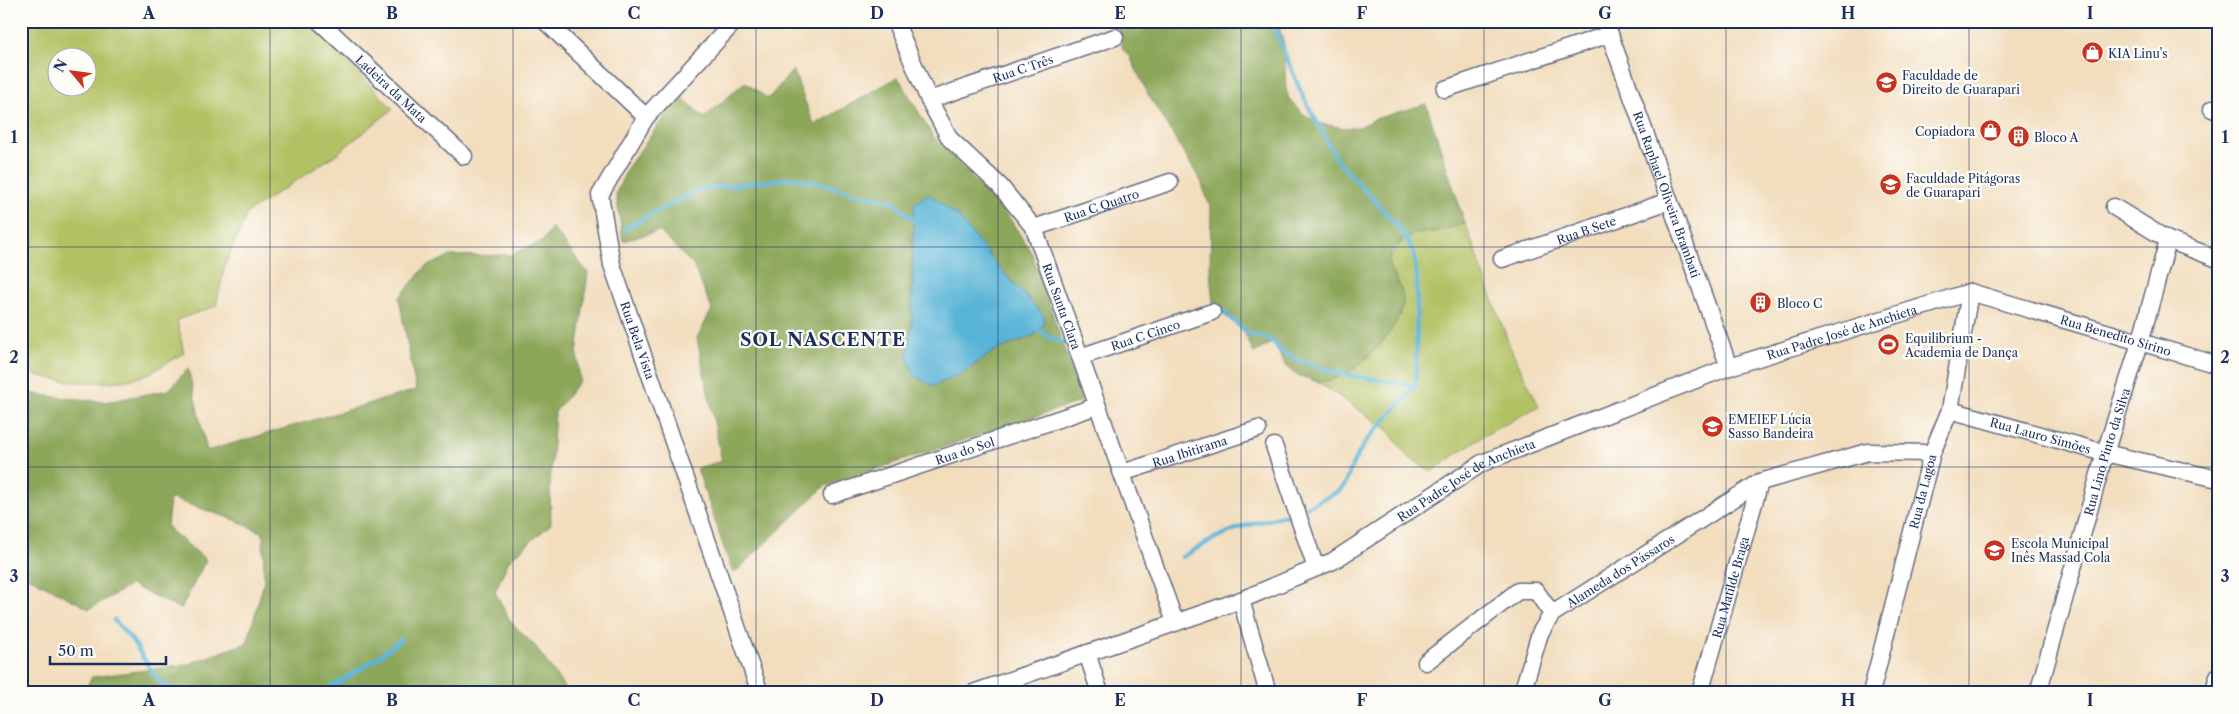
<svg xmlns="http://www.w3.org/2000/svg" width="2239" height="714" viewBox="0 0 2239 714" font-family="'Libre Caslon Text',serif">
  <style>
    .green { fill: #b2c164; stroke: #667861; fill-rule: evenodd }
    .forest { fill: #8da75a; stroke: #546b5c; fill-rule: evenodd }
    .water { fill: #59b4d7; stroke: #3a729a }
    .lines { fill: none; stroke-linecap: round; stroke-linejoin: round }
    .stream { stroke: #59b4d7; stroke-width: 4.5 }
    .minor-casing { stroke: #666c7f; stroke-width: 19 }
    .minor { stroke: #fff; stroke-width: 16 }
    .grid { fill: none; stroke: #1b2f5e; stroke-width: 1; stroke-opacity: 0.55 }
    .labels { text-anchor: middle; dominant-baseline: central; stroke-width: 4.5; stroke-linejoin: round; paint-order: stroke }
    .poi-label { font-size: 12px; fill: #1b2f5e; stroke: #fdfcf7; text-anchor: start }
    .street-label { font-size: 12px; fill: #1b2f5e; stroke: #fdfcf7 }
    .district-label { font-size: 18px; font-weight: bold; letter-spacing: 1px; fill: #1b2f5e; stroke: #fdfcf7 }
    .neatline { fill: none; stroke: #1b2f5e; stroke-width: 2 }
    .grid-label { font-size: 16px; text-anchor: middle; font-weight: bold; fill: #1b2f5e }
  </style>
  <rect width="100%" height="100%" fill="#fdfcf7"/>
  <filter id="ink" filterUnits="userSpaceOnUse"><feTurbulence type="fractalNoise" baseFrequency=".02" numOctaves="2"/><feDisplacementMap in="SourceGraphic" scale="10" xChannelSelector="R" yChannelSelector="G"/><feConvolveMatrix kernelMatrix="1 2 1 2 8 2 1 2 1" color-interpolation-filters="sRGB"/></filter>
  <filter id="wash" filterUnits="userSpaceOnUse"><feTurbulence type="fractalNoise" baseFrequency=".0096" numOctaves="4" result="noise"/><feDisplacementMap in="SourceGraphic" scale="20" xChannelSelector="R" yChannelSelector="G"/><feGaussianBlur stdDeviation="1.12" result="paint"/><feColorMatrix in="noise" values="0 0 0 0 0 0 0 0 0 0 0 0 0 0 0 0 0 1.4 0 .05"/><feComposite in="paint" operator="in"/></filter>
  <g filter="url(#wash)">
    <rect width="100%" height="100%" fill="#f2ddbd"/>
    <path class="green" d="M21 21H308L393 109 335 155 247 213 225 265 216 306 177 320 184 353C170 360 155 372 140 377 106 387 54 383 21 370ZM58 58H88V88H58Z
      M1465 223 1510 347 1539 406 1478 439 1431 472 1407 456 1387 429 1318 382 1343 375 1399 284 1389 269 1388 261 1400 243 1417 232 1438 231Z"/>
    <path class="forest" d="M1116 21H1277L1284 45 1286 89 1289 99 1305 115 1321 124 1345 128 1359 127 1375 119 1426 104 1465 223C1457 225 1448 229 1439 231 1425 234 1412 231 1400 242 1373 267 1404 277 1403 301 1401 332 1344 391 1312 380 1306 377 1296 376 1291 371 1284 365 1278 351 1273 342L1254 353 1242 327 1213 303 1210 271 1211 210 1201 181 1149 96 1130 57 1123 49Z
      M793 70 814 125 898 77 932 135 1010 219 1032 254 1082 401 825 486 733 574 697 468 722 461 697 338 712 309 693 265 659 231 623 241 616 193 628 167 680 95 704 118 745 82 768 99ZM912 234 1002 271 1044 316 1032 336 994 351 961 374 907 359 912 325Z
      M552 227 588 273 577 353 580 380 555 412 550 488 551 524 509 560 495 592 511 622 536 647 568 693H83L92 677 185 665 247 643 264 582 263 533 235 520 170 498 167 527 206 560 181 609 131 585 89 609 21 573V390L39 395 105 402 169 390 188 368 207 451 416 390 399 298 425 267 450 256 510 255 543 241Z"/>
    <path class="water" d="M928 194 957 215 1002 271 1044 316V325L1032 336 994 351 961 374 934 386 915 376 907 359 912 325 914 204Z"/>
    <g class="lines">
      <path class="stream" d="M624 229 697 190 790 178 812 181 849 192 893 201 916 222
        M1215 305 1248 333 1272 340 1281 351 1303 362 1341 374 1416 386
        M1034 328 1053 339 1072 345
        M1182 557 1215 538 1241 527 1295 513 1339 491 1345 484 1354 461 1367 440 1416 386 1417 278 1414 255 1406 237 1391 219 1337 160 1302 94 1271 21
        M114 620 132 640 157 679 176 693
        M322 693 373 661 400 640"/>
    </g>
  </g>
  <g filter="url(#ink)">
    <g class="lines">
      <defs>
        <g id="minor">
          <path id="s1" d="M319 21 464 156"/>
          <path d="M545 21 646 117"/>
          <path id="s2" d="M735 21 646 117 600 195 612 265 760 693"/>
          <path id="s3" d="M895 21 929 100 950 139 1000 186 1034 228 1175 622"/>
          <path id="s4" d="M1605 21 1729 367"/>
          <path d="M1445 89 1610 34"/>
          <path id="s5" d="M929 100 1115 37"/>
          <path d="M2212 109 2218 111"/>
          <path d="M2114 207 2168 240 2218 259"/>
          <path id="s6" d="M1034 228 1170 182"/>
          <path id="s7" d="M1502 259 1669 201"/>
          <path id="s8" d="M1970 292 2218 365"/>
          <path id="s9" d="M1080 357 1212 312"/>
          <path id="s10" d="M1950 410 2105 453 2218 479"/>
          <path d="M1274 446 1316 568"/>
          <path id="s11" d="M1122 473 1258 429"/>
          <path id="s12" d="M832 495 1097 406"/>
          <path d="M1241 600 1268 693"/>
          <path d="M1087 653 1100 693"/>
          <path d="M1426 662 1518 591H1536L1552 614"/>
          <path id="s13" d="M973 693 1241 600 1333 561 1482 463 1729 367 1970 292"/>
          <path id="s14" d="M1522 693 1540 633 1552 614 1760 482 1868 452 1932 453"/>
          <path id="s15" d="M1700 693 1760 482"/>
          <path id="s16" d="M1871 693 1932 453 1950 410 1970 292"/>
          <path id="s17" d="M2038 693 2105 453 2140 343 2168 240"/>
          <path d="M2213 693 2218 676"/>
        </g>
      </defs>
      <use href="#minor" class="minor-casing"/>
      <use href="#minor" class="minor"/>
    </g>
  </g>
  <path class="grid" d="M270 21V693M513 21V693M756 21V693M998 21V693M1241 21V693M1484 21V693M1726 21V693M1969 21V693M21 247H2218M21 467H2218"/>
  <defs>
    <symbol id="shop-disc" viewBox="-11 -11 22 22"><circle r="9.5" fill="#c8321e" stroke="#fdfcf7"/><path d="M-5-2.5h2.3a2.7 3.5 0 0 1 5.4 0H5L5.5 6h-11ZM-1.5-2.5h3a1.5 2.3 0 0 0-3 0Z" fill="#fff"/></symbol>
    <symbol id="university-disc" viewBox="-11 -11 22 22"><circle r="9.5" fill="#c8321e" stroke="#fdfcf7"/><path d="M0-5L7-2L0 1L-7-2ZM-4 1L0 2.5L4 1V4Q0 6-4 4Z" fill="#fff"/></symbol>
    <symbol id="building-disc" viewBox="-11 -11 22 22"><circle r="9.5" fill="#c8321e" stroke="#fdfcf7"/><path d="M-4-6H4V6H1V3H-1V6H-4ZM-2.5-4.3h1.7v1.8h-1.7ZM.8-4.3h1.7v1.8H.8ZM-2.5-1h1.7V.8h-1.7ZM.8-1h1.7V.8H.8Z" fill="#fff"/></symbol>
    <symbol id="stadium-disc" viewBox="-11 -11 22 22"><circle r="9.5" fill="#c8321e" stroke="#fdfcf7"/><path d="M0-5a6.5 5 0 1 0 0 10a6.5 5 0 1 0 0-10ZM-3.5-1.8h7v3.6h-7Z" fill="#fff"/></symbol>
    <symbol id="school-disc" viewBox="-11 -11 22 22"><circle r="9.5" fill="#c8321e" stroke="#fdfcf7"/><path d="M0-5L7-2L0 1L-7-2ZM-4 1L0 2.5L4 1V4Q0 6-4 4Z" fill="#fff"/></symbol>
  </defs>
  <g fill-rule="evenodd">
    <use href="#shop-disc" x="2080" y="40" width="25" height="25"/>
    <use href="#university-disc" x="1874" y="70" width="25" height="25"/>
    <use href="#shop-disc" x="1978" y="118" width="25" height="25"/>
    <use href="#building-disc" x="2006" y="124" width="25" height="25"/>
    <use href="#university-disc" x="1878" y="172" width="25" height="25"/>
    <use href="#building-disc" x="1748" y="290" width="25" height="25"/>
    <use href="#stadium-disc" x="1876" y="332" width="25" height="25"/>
    <use href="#school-disc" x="1700" y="414" width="25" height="25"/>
    <use href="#school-disc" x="1982" y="538" width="25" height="25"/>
  </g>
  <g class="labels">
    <g class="poi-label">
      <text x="2108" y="53">KIA Linu's</text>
      <text x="1902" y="75">Faculdade de<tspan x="1902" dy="14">Direito de Guarapari</tspan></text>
      <text x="1975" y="131" text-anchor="end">Copiadora</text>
      <text x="2034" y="137">Bloco A</text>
      <text x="1906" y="178">Faculdade Pitágoras<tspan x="1906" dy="14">de Guarapari</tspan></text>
      <text x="1777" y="303">Bloco C</text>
      <text x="1905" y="338">Equilibrium -<tspan x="1905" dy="14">Academia de Dança</tspan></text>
      <text x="1728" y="419">EMEIEF Lúcia<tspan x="1728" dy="14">Sasso Bandeira</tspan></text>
      <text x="2011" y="543">Escola Municipal<tspan x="2011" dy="14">Inês Massad Cola</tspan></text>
    </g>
    <g class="street-label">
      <text stroke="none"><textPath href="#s5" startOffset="99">Rua C Três</textPath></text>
      <text stroke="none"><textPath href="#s1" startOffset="99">Ladeira da Mata</textPath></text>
      <text stroke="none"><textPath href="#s4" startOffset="184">Rua Raphael Oliveira Brambati</textPath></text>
      <text stroke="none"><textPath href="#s6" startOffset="71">Rua C Quatro</textPath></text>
      <text stroke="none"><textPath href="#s7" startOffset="89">Rua B Sete</textPath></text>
      <text stroke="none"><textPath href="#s3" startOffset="336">Rua Santa Clara</textPath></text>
      <text stroke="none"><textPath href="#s13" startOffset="945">Rua Padre José de Anchieta</textPath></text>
      <text stroke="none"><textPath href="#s9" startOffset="69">Rua C Cinco</textPath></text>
      <text stroke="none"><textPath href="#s8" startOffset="152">Rua Benedito Sirino</textPath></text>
      <text stroke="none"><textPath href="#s2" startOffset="372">Rua Bela Vista</textPath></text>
      <text stroke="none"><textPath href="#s10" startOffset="94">Rua Lauro Simões</textPath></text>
      <text stroke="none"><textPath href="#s12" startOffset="140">Rua do Sol</textPath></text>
      <text stroke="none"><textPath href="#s11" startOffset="71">Rua Ibitirama</textPath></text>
      <text stroke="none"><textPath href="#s17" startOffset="251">Rua Lino Pinto da Silva</textPath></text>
      <text stroke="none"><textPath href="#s13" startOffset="540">Rua Padre José de Anchieta</textPath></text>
      <text stroke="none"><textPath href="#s16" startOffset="208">Rua da Lagoa</textPath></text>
      <text stroke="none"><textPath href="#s14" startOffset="166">Alameda dos Pássaros</textPath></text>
      <text stroke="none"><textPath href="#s15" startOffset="110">Rua Matilde Braga</textPath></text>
    </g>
    <g class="district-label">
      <text x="823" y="340">SOL NASCENTE</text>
    </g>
  </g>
  <rect width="2239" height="714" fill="none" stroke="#fdfcf7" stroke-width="55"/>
  <g transform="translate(72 72) rotate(299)"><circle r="24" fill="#fdfcf7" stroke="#a3aaba"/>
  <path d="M0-4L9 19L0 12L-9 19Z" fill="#c8321e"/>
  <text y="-8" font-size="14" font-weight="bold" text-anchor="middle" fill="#1b2f5e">N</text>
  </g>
  <path d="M50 656v8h116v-8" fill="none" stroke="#1b2f5e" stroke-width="2.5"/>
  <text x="58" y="656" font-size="15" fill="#1b2f5e" stroke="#fdfcf7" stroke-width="4" paint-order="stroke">50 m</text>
  <rect x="28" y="28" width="2184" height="658" class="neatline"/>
  <g class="grid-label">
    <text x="149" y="19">A</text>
    <text x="392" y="19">B</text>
    <text x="634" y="19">C</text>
    <text x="877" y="19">D</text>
    <text x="1120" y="19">E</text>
    <text x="1362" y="19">F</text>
    <text x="1605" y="19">G</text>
    <text x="1848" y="19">H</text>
    <text x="2090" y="19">I</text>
    <text x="14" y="143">1</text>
    <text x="2225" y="143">1</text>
    <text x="14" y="363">2</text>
    <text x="2225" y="363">2</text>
    <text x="14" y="582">3</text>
    <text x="2225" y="582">3</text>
    <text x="149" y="706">A</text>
    <text x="392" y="706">B</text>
    <text x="634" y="706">C</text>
    <text x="877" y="706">D</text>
    <text x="1120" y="706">E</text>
    <text x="1362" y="706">F</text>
    <text x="1605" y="706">G</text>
    <text x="1848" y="706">H</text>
    <text x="2090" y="706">I</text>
  </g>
</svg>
